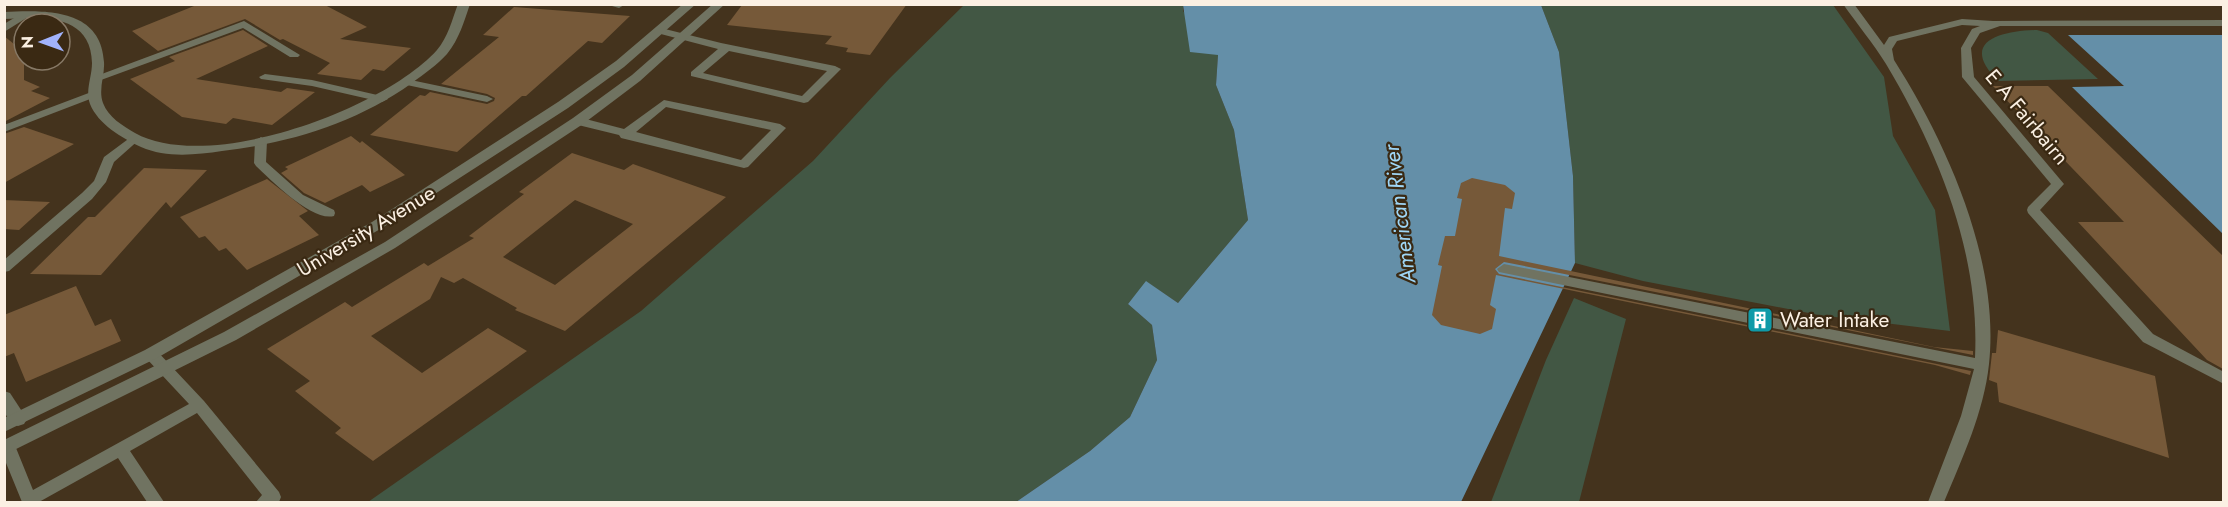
<svg xmlns="http://www.w3.org/2000/svg" width="2228" height="507" viewBox="0 0 2228 507" font-family="Jost,sans-serif">
  <style>
    .green { fill: #425744 }
    .water { fill: #648fa8 }
    .building { fill: #765939; fill-rule: evenodd }
    .lines { fill: none; stroke-linecap: round; stroke-linejoin: round }
    .service { fill: #707361; fill-rule: evenodd }
    .pedestrian { fill: #707361; fill-rule: evenodd }
    .minor { fill: #707361; fill-rule: evenodd }
    .tertiary { fill: #707361; fill-rule: evenodd }
    .labels { text-anchor: middle; dominant-baseline: central; stroke-width: 4.5; stroke-linejoin: round; paint-order: stroke }
    .street-label { font-size: 21px; fill: #fbf0e3; stroke: #3a2913 }
    .poi-label { font-size: 21px; fill: #fbf0e3; stroke: #3a2913; text-anchor: start }
    .water-label { font-size: 22px; font-style: italic; fill: #9fd6f6; stroke: #3a2913 }
  </style>
  <rect width="100%" height="100%" fill="#44331d"/>
  <path class="green" d="M964 5H1183V11L1218 55 1216 85 1234 130 1248 220 1178 303 1147 282 1128 304 1152 325 1157 360 1130 417 1090 451 1016 502H368L641 311 813 161 890 78Z
    M1541 5H1833L1884 77 1893 136 1935 210 1950 331 1819 315 1643 281 1575 263 1573 176 1559 52Z
    M2037 30 2048 33 2098 79 1998 81C1958 41 2001 31 2037 30Z
    M1574 298 1626 319 1579 502H1491L1546 360Z"/>
  <path class="water" d="M1183 5H1541L1559 52 1573 176 1575 263 1461 502H1016L1090 451 1130 417 1157 360 1152 325 1128 304 1146 281 1178 303 1248 220 1234 130 1216 85 1218 55 1190 52Z
    M2068 35H2223V234L2072 87 2124 86Z"/>
  <path class="building" d="M199 4H323L367 27 340 39 411 48 384 71 373 69 361 80 317 74 330 63 283 39 280 40 245 19 158 51 132 31Z
    M760 4H907L870 55 846 52 848 48 825 44 832 36 727 25 742 5 760 6Z
    M514 7 630 16 602 43 588 41 526 96H522L457 152 370 135 420 95 425 96 430 92 487 104 494 101 495 98 487 94 441 84 499 37 483 35Z
    M243 30 268 46 196 79 281 92 287 88 315 92 272 125 233 118 226 124 182 117 130 79 175 61 169 57Z
    M4 36 24 52V80L40 87 31 91 50 98 4 122Z
    M1993 86H2048L2223 256V369L2207 360 2078 222H2124Z
    M24 127 74 144 4 183V134Z
    M351 136 360 143 362 141 405 175 370 192 362 185 325 203 304 193 281 173 288 169 285 167Z
    M572 153 624 170 633 164 726 197 565 331 515 310 517 308 463 278 454 283 441 277 430 299 371 336 422 373 488 328 527 351 373 461 335 433 341 428 295 391 310 381 267 349 345 302 352 307 424 263 428 266 474 238 469 236 524 194 519 192ZM575 200 633 224 555 285 503 257Z
    M144 168 207 170 171 208 166 202 101 275 30 274 88 217H95Z
    M1472 178 1505 185 1515 193 1512 209 1505 208 1499 256 1934 347 1973 351V355L1504 262 1495 269 1499 274 1971 371 1970 375 1935 365 1496 275 1490 305 1496 309 1492 329 1480 334 1441 325 1432 315 1442 266 1438 265 1445 236H1455L1462 199 1457 198 1461 183Z
    M267 179 308 211 299 216 319 235 247 270 226 248 219 251 205 236 199 238 180 217Z
    M4 200 50 202 19 230 4 229Z
    M76 286 95 326 111 319 121 341 26 382 14 353 4 357V315Z
    M1998 330 2155 376 2169 458 1999 402 1997 383 1989 380 1992 353H1996Z"/>
  <g class="lines">
    <path class="service" d="M605 4H624V5L619 8Z
      M1843 4H1854L1884 45 1889 37 1962 19 1993 21 2224 20V26H2000L1980 33 1971 48 1974 77 2064 184 2040 210 2153 334 2224 372V384L2143 342 2028 213 2027 210 2028 207 2051 184 1962 77 1961 48 1972 29 1980 26 1962 25 1897 41 1892 49 1894 60C1948 145 2000 262 1989 364 1984 412 1962 459 1944 502H1928L1961 416 1974 369 1499 272 1497 269 1504 264 1975 358C1980 253 1939 153 1886 64 1873 43 1857 24 1843 4Z
      M24 12 28 13V17L4 32V24Z
      M244 21 300 55 298 57H290L243 28 101 80 97 81 91 78Z
      M661 28 721 43 835 66 841 69 808 102 804 103 691 76V72L718 49 657 33V29ZM729 51 827 71 802 96 703 73Z
      M265 74 312 80 386 97 388 99 382 102 312 86 261 79 259 77Z
      M406 79 487 96 493 99 487 102 402 84 400 82Z
      M94 91 98 92V96L4 132V125Z
      M664 100 780 124 786 128 748 167 744 168 621 138 619 135 574 124 572 121 578 117 624 129ZM666 107 771 130 741 160 636 132Z
      M135 134 141 138 114 162 106 182 92 199 9 271 4 272V260L82 193 94 181 104 157Z
      M261 137 267 141 266 162 303 195 334 210 335 213 334 216C312 222 271 180 256 166L254 163 255 141Z
      M151 349 156 350 204 401 279 492 281 497 279 502H256L262 495 197 413 130 451 164 502H147L118 458 39 502H22L4 458V442L14 443 33 490 189 404 146 358 144 354 146 350Z"/>
    <path class="pedestrian" d="M4 391 10 393 27 419 24 424 18 426 12 424 4 412Z"/>
    <path class="minor" d="M458 4H470C464 22 459 39 447 54 437 65 424 74 412 83 356 123 290 143 222 151 195 155 166 158 141 147 122 138 98 124 90 104 85 90 92 77 92 63 91 13 41 17 4 19V12C45 10 101 8 104 62 105 76 98 89 103 103 108 117 123 126 135 133 209 174 384 109 437 50 448 37 452 20 458 4Z"/>
    <path class="tertiary" d="M683 4H696L624 67 568 108 382 228 157 358 4 432V418L145 350 372 222 558 102 616 61Z
      M713 4H725L640 81 583 124 395 248 236 340 4 455V440L224 332 385 242 573 118 632 75Z"/>
  </g>
  <defs>
    <symbol id="building-square" viewBox="-11 -11 22 22"><rect x="-9" y="-9" width="18" height="18" rx="4" fill="#0f9aa8" stroke="#3a2913"/><path d="M-4-6H4V6H1V3H-1V6H-4ZM-2.5-4.3h1.7v1.8h-1.7ZM.8-4.3h1.7v1.8H.8ZM-2.5-1h1.7V.8h-1.7ZM.8-1h1.7V.8H.8Z" fill="#fff"/></symbol>
  </defs>
  <g fill-rule="evenodd">
    <use href="#building-square" x="1745" y="305" width="30" height="30"/>
  </g>
  <g class="labels">
    <g class="street-label">
      <text transform="translate(2027 117) rotate(50)">E A Fairbairn</text>
      <text transform="translate(366 231) rotate(-31)">University Avenue</text>
    </g>
    <g class="poi-label">
      <text x="1780" y="320">Water Intake</text>
    </g>
    <g class="water-label">
      <text transform="translate(1399 214) rotate(-97)">American River</text>
    </g>
  </g>
  <rect width="2228" height="507" fill="none" stroke="#fbf0e3" stroke-width="12"/>
  <g transform="translate(42 42) rotate(269)"><circle r="28" fill="#3a2913" stroke="#877966" stroke-width="1.5"/>
  <path d="M0-4.5L10 22L0 15L-10 22Z" fill="#a1b3fd"/>
  <text y="-9" font-size="16" font-weight="bold" text-anchor="middle" fill="#fbf0e3">N</text>
  </g>
</svg>
